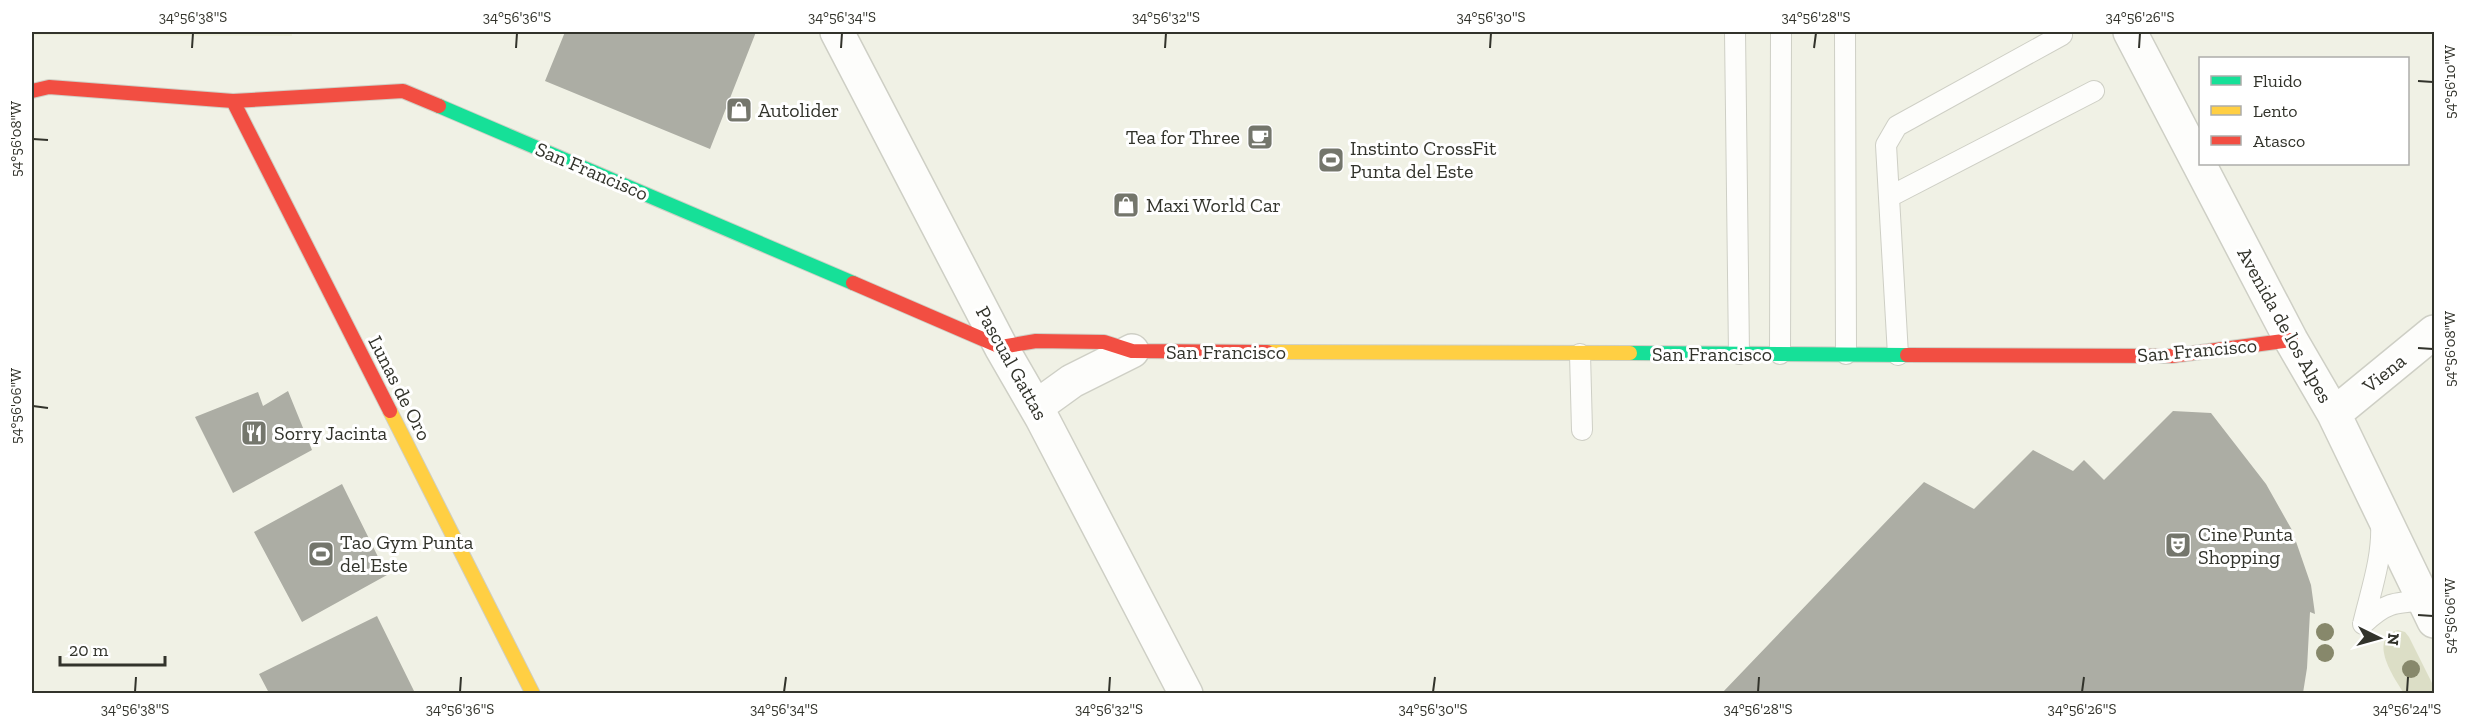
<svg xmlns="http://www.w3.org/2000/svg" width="2466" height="725" viewBox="0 0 2466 725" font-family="'Zilla Slab',serif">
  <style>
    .built { fill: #eaecd7 }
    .green { fill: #dcdec6 }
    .building { fill: #acada4 }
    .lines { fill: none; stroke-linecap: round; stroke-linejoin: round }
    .lane-casing { stroke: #cecfc5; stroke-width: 22 }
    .street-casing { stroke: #cecfc5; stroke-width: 36 }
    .fast-casing { stroke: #cecfc5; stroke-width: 16 }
    .slow-casing { stroke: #cecfc5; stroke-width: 16 }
    .jam-casing { stroke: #cecfc5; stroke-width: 16 }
    .lane { stroke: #fdfdfb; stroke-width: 20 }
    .street { stroke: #fdfdfb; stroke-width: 33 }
    .fast { stroke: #16e098; stroke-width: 14 }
    .slow { stroke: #ffcf43; stroke-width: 14 }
    .jam { stroke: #f24e42; stroke-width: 14 }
    .tree { fill: #87886b }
    .ticks { fill: none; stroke: #32332b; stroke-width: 2 }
    .labels { text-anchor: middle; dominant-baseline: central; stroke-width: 6; stroke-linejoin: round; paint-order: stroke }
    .poi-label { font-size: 20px; fill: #32332b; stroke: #fff; text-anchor: start }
    .street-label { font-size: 20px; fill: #32332b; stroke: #fff }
    .neatline { fill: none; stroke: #32332b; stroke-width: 2 }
    .ticks-label { font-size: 15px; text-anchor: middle; fill: #32332b }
  </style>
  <rect width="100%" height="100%" fill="#f0f1e5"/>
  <path class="built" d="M32 32H292V36L32 35Z"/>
  <path class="green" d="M2398 630 2405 632 2409 637 2434 687V693H2404C2394 678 2367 638 2398 630Z"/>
  <path class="building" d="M208 32H225V34L208 33Z
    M565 32H756L710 149 545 81Z
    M288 391 312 450 233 493 195 417 258 392 263 406Z
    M2173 411 2211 413 2266 484 2292 530 2311 585 2315 614 2310 612 2307 668 2303 693H1722L1924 482 1974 509 2033 450 2073 471 2084 460 2104 480Z
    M342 484 387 575 302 622 254 532Z
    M377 616 415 693H269L259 674Z"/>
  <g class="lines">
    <defs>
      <path id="lane" d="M1735 32 1739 354
        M1845 32 1846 354
        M1889 197 2094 91
        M1580 354 1582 430
        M1780 354 1781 32
        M1898 355 1886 145 1897 126 2062 35
        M2363 624C2371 590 2383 557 2381 522
        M2363 624C2385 603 2394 602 2424 601"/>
      <path id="street" d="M837 32 1001 347 1042 418 1186 694
        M2130 32 2291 340 2334 414 2434 621
        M1036 407 1072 381 1132 351
        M2334 414 2434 332"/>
      <path id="fast" d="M439 106 853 283
        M1630 353 1907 355"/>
      <path id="slow" d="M1267 352 1630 353
        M390 411 533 694"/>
      <path id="jam" d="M32 91 49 87 233 101 403 91 439 106
        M233 101 390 411
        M853 283 1001 347 1036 341 1104 342 1132 351 1267 352
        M1907 355 2171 356 2291 340"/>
    </defs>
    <use href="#lane" class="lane-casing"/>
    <use href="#street" class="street-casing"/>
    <use href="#fast" class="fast-casing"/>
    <use href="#slow" class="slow-casing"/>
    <use href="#jam" class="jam-casing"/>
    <use href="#lane" class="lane"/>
    <use href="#street" class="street"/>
    <use href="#fast" class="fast"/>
    <use href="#slow" class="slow"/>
    <use href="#jam" class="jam"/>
  </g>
  <g class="tree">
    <circle cx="2325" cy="632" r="9"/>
    <circle cx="2325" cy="653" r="9"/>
    <circle cx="2411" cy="669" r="9"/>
  </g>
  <path class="ticks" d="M192 48 193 33M516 48 517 33M841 48 842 33M1165 48 1166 33M1490 48 1491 33M1814 48 1816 33M2139 48 2140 33M2418 81 2433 82M33 139 48 140M2418 348 2433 349M33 406 48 408M2418 615 2433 616M135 692 136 677M460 692 461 677M784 692 786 677M1109 692 1110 677M1433 692 1435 677M1758 692 1759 677M2082 692 2084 677M2407 692 2408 677"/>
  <defs>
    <symbol id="shop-square" viewBox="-11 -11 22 22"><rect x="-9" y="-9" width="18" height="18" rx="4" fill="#74766c" stroke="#fff"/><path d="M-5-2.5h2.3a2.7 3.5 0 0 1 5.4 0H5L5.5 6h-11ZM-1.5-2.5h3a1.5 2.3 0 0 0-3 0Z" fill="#fff"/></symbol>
    <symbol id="cafe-square" viewBox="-11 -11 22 22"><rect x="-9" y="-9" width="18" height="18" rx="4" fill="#74766c" stroke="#fff"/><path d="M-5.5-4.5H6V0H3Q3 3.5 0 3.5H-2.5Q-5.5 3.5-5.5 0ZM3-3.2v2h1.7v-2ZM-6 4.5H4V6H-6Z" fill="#fff"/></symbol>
    <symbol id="stadium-square" viewBox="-11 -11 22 22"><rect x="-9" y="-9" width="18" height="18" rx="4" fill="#74766c" stroke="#fff"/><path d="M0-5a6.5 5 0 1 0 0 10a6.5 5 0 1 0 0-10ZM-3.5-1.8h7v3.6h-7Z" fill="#fff"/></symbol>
    <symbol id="restaurant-square" viewBox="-11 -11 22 22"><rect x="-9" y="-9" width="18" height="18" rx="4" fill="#74766c" stroke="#fff"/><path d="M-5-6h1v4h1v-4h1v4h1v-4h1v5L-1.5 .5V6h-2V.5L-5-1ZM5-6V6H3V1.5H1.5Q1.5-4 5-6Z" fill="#fff"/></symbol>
    <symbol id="theatre-square" viewBox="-11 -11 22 22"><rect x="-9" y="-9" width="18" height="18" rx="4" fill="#74766c" stroke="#fff"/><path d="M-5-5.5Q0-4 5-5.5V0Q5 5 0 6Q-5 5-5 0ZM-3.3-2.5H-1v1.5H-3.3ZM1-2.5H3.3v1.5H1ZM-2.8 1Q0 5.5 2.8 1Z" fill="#fff"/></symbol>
  </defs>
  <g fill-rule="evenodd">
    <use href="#shop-square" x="724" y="95" width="30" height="30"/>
    <use href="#cafe-square" x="1245" y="122" width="30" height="30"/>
    <use href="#stadium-square" x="1316" y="145" width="30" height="30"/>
    <use href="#shop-square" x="1111" y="190" width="30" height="30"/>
    <use href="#restaurant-square" x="239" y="418" width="30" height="30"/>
    <use href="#theatre-square" x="2163" y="530" width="30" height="30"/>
    <use href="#stadium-square" x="306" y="539" width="30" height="30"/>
  </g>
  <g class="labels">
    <g class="poi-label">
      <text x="758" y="110">Autolider</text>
      <text x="1240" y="137" text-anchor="end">Tea for Three</text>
      <text x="1350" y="148">Instinto CrossFit<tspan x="1350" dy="23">Punta del Este</tspan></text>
      <text x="1146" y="205">Maxi World Car</text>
      <text x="274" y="433">Sorry Jacinta</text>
      <text x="2198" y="534">Cine Punta<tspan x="2198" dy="23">Shopping</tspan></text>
      <text x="340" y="542">Tao Gym Punta<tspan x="340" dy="23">del Este</tspan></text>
    </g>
    <g class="street-label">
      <text transform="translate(592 171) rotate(23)">San Francisco</text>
      <text transform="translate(2285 325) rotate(61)">Avenida de los Alpes</text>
      <text transform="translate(2197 350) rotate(-5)">San Francisco</text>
      <text x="1226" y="352">San Francisco</text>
      <text x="1712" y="354">San Francisco</text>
      <text transform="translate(1012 363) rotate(61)">Pascual Gattas</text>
      <text transform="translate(2384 373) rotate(-39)">Viena</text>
      <text transform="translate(400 388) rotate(63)">Lunas de Oro</text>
    </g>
  </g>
  <rect width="2466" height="725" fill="none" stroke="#ffffff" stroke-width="66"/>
  <rect x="2199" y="57" width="210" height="108" fill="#ffffff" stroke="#adadaa" stroke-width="1.5"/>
  <rect x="2211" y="76" width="30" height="9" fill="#16e098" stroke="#adadaa" stroke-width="1.5"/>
  <text x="2253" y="87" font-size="18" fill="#32332b">Fluido</text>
  <rect x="2211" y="106" width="30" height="9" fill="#ffcf43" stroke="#adadaa" stroke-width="1.5"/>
  <text x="2253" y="117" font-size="18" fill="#32332b">Lento</text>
  <rect x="2211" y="136" width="30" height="9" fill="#f24e42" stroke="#adadaa" stroke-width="1.5"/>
  <text x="2253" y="147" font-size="18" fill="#32332b">Atasco</text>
  <g transform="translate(2379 638) rotate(95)" stroke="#ffffff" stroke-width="4.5" paint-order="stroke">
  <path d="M0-4.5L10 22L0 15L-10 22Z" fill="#32332b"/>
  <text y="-9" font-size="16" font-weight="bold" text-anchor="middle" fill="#32332b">N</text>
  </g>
  <path d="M60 656v9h105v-9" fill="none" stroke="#32332b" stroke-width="3"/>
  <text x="69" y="656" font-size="18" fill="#32332b" stroke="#ffffff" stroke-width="4.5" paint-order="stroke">20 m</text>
  <rect x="33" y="33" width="2400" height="659" class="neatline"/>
  <g class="ticks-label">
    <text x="193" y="22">34°56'38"S</text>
    <text x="517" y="22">34°56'36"S</text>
    <text x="842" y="22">34°56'34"S</text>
    <text x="1166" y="22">34°56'32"S</text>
    <text x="1491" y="22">34°56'30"S</text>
    <text x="1816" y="22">34°56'28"S</text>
    <text x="2140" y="22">34°56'26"S</text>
    <text transform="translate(2450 82) rotate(-90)" y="5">54°56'10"W</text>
    <text transform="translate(16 139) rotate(-90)" y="5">54°56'08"W</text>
    <text transform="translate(2450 349) rotate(-90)" y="5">54°56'08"W</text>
    <text transform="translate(16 406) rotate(-90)" y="5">54°56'06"W</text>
    <text transform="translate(2450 616) rotate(-90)" y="5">54°56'06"W</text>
    <text x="135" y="714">34°56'38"S</text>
    <text x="460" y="714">34°56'36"S</text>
    <text x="784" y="714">34°56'34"S</text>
    <text x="1109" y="714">34°56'32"S</text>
    <text x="1433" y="714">34°56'30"S</text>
    <text x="1758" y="714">34°56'28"S</text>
    <text x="2082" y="714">34°56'26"S</text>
    <text x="2407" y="714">34°56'24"S</text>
  </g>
</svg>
